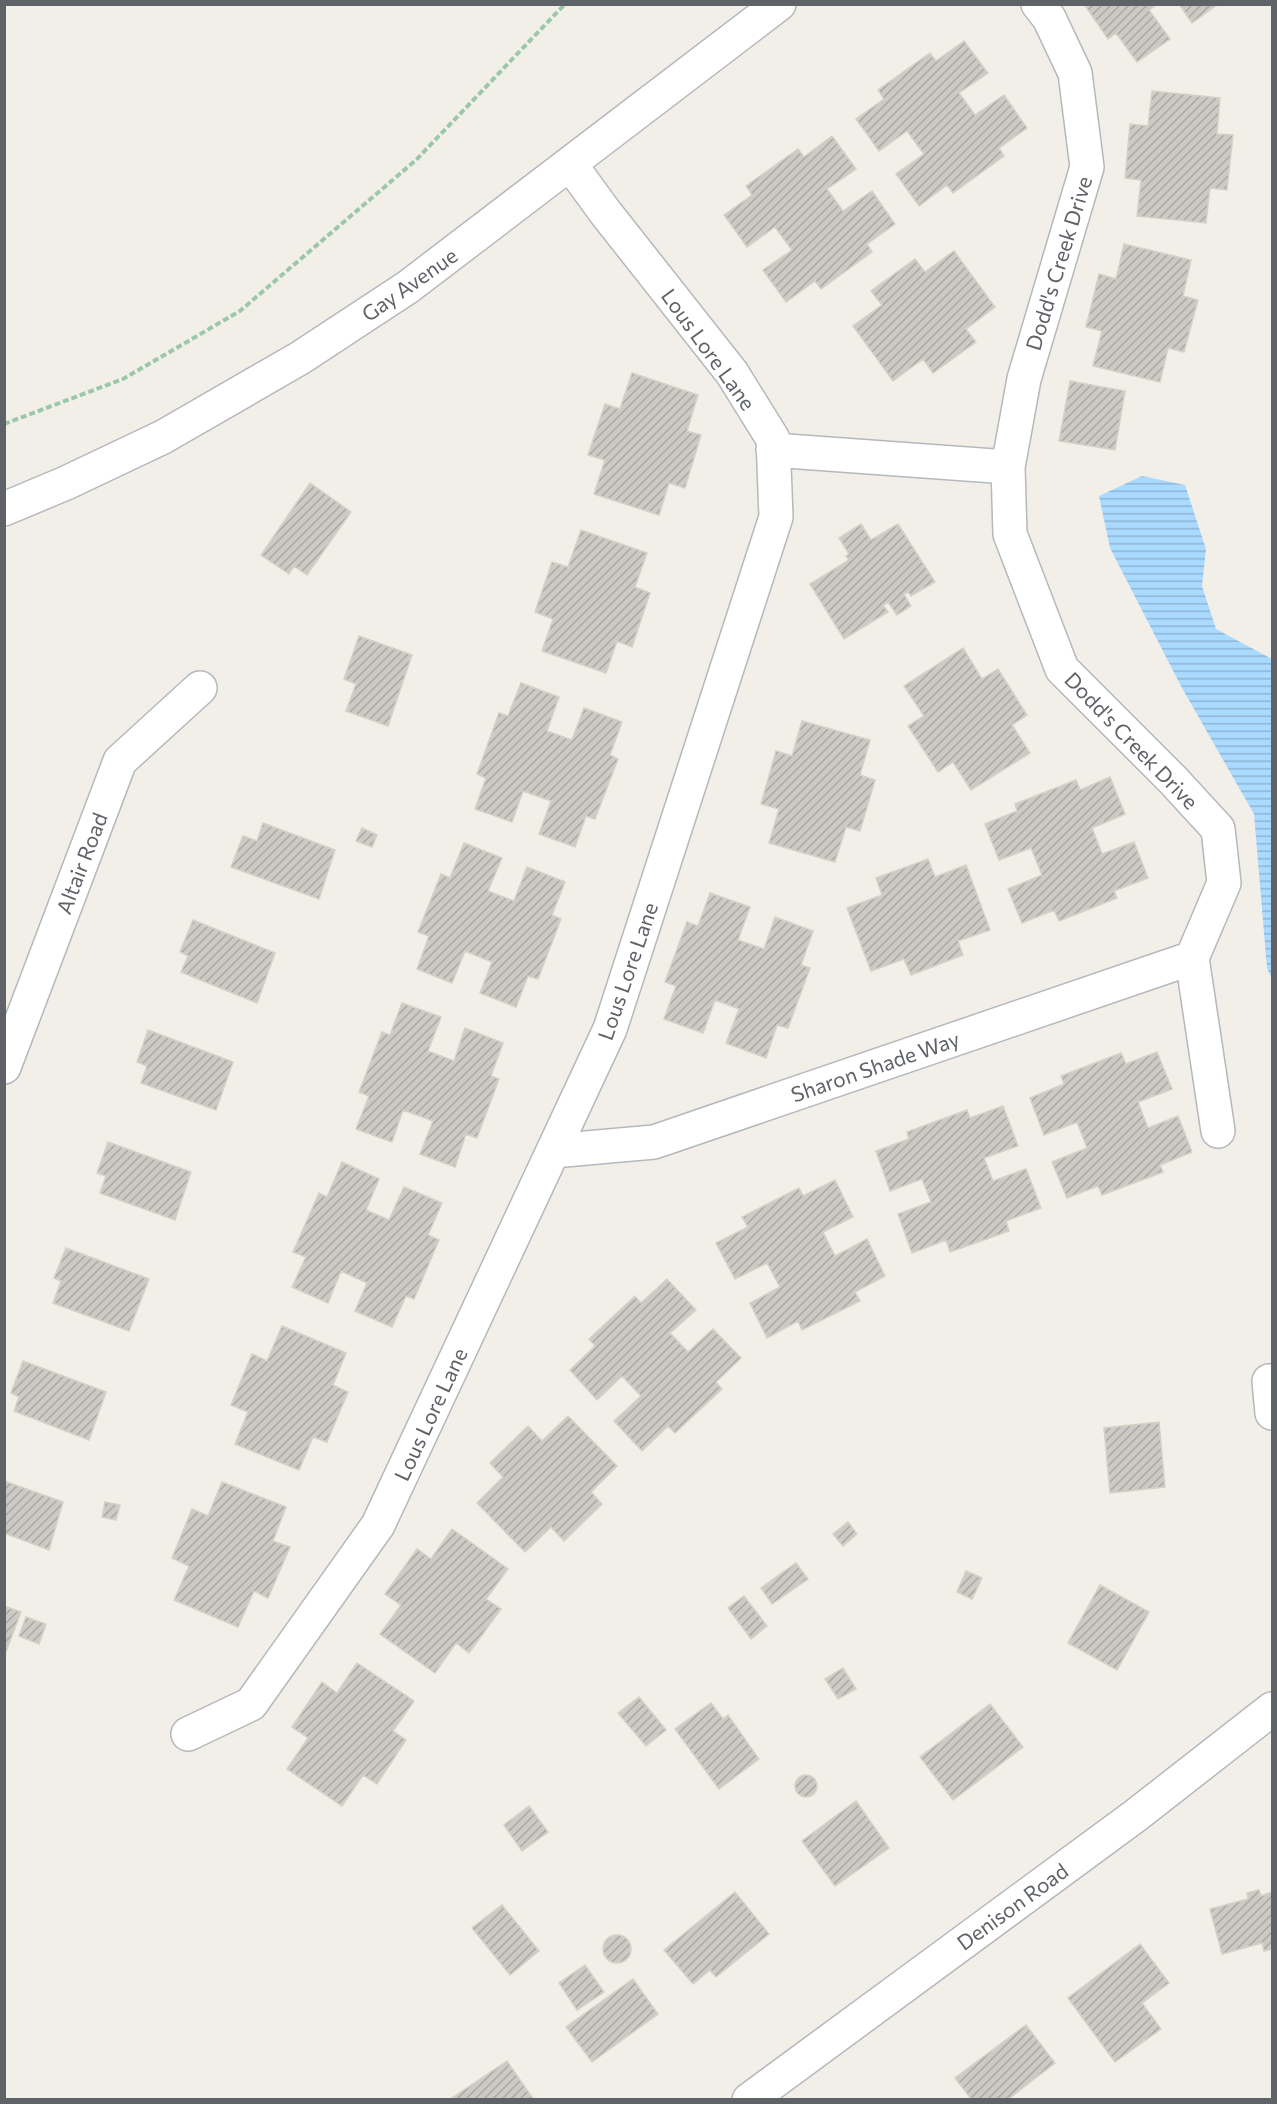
<svg xmlns="http://www.w3.org/2000/svg" width="1277" height="2104" viewBox="0 0 1277 2104" font-family="Commissioner,sans-serif">
  <style>
    .water { fill: url(#water-rules) }
    .building { fill: url(#building-hatch); stroke: #d6d1c6; stroke-width: 1.5 }
    .lines { fill: none; stroke-linecap: round; stroke-linejoin: round }
    .minor-casing { stroke: #b5b8bc; stroke-width: 36 }
    .path { stroke: #9cc7a9; stroke-width: 4; stroke-dasharray: 6 3; stroke-linecap: butt }
    .minor { stroke: #fff; stroke-width: 33 }
    .labels { text-anchor: middle; dominant-baseline: central; stroke-width: 5; stroke-linejoin: round; paint-order: stroke }
    .street-label { font-size: 21px; fill: #5f6368; stroke: #fff }
  </style>
  <defs>
    <pattern id="water-rules" width="6" height="5" patternUnits="userSpaceOnUse" patternTransform="scale(1.5)"><rect width="6" height="5" fill="#aadaff"/><path d="M0 2.5h6" fill="none" stroke="#8eb4d2"/></pattern>
    <pattern id="building-hatch" width="6" height="6" patternUnits="userSpaceOnUse" patternTransform="scale(1.5)"><rect width="6" height="6" fill="#cccac5"/><path d="M-1 1l2-2M0 6l6-6M5 7l2-2" fill="none" stroke="#a9a8a4"/></pattern>
  </defs>
  <rect width="100%" height="100%" fill="#f1efe8"/>
  <path class="water" d="M1142 476 1185 485 1206 549 1202 586 1216 629 1272 659V979L1267 968 1254 814 1182 688 1110 548 1099 496Z"/>
  <path class="building" d="M1084 4H1157L1149 10 1170 39 1137 62 1116 33 1108 39Z
    M1179 4H1218L1192 23Z
    M964 41 988 73 959 93 975 115 1004 95 1027 128 999 148 1004 156 953 193 947 185 919 206 896 174 924 154 907 131 879 151 856 119 884 99 878 90 930 53 936 61Z
    M1152 91 1220 98 1217 134 1233 135 1227 190 1210 188 1206 223 1137 216 1141 180 1125 178 1130 124 1148 126Z
    M832 136 856 169 827 189 843 211 872 191 895 224 867 244 872 252 821 289 815 281 786 302 763 270 792 250 775 227 747 247 724 215 752 195 746 186 798 149 804 157Z
    M1124 244 1191 260 1183 296 1198 300 1184 352 1168 348 1160 382 1093 366 1102 331 1086 327 1099 274 1116 279Z
    M954 251 995 307 966 329 976 342 933 373 923 359 893 381 853 326 882 305 871 291 915 259 925 272Z
    M632 373 698 395 687 431 701 435 685 488 669 483 659 515 594 494 605 460 588 455 605 404 620 409Z
    M1070 381 1125 391 1115 450 1059 441Z
    M310 483 351 512 307 575 294 566 289 574 261 555Z
    M861 524 871 540 898 524 935 582 911 596 908 592 904 594 911 606 897 615 888 602 883 605 888 612 844 639 810 584 849 560 846 556 849 554 839 538Z
    M581 530 647 553 635 587 650 593 632 647 617 641 606 673 542 651 553 619 535 612 552 562 568 567Z
    M359 636 412 655 388 726 346 711 356 684 344 679Z
    M963 648 982 679 998 669 1027 715 1012 725 1030 753 971 790 953 762 938 772 908 726 924 716 904 686Z
    M521 683 559 697 547 731 572 740 584 708 622 722 610 755 618 759 595 819 586 816 575 847 539 834 551 801 523 791 512 822 475 809 486 778 477 774 499 713 508 716Z
    M802 721 870 740 860 775 875 780 860 831 846 827 835 862 769 843 779 809 761 804 776 751 792 756Z
    M1110 777 1125 814 1092 828 1102 854 1134 842 1148 878 1114 891 1117 898 1059 921 1054 910 1022 923 1008 889 1042 875 1031 848 999 860 985 824 1017 811 1015 804 1076 780 1080 790Z
    M263 823 335 850 319 899 231 867 243 836 257 841Z
    M362 828 377 835 372 847 356 841Z
    M464 843 502 858 488 891 514 901 527 867 565 882 552 915 561 919 538 979 528 976 516 1007 480 993 492 962 465 951 452 983 417 969 429 936 418 932 441 874 450 878Z
    M928 859 935 877 966 865 990 930 958 941 963 955 911 975 904 959 871 971 847 908 882 895 876 878Z
    M710 893 750 907 738 940 764 949 775 917 813 931 801 965 810 968 788 1028 777 1025 766 1058 726 1043 739 1009 715 1000 703 1033 664 1019 676 986 665 982 687 922 698 926Z
    M193 920 275 953 257 1003 181 972 188 956 180 952Z
    M402 1003 441 1017 428 1051 454 1061 465 1028 503 1043 491 1076 499 1079 477 1138 466 1134 455 1167 420 1154 433 1121 403 1110 392 1142 356 1129 369 1096 359 1092 382 1032 390 1035Z
    M148 1030 233 1062 216 1110 141 1083 147 1066 137 1062Z
    M1157 1052 1172 1089 1138 1102 1148 1128 1178 1116 1192 1152 1160 1165 1163 1172 1102 1195 1098 1186 1067 1198 1052 1162 1087 1148 1077 1122 1044 1135 1030 1098 1064 1084 1061 1076 1121 1053 1126 1064Z
    M1003 1106 1018 1146 984 1158 993 1181 1026 1169 1041 1208 1006 1221 1009 1231 950 1252 946 1240 912 1253 898 1214 931 1202 922 1179 890 1191 876 1151 909 1139 907 1132 967 1110 970 1118Z
    M108 1142 191 1172 175 1220 100 1193 106 1176 97 1173Z
    M342 1162 379 1179 366 1210 389 1220 404 1187 442 1203 428 1235 439 1240 414 1299 406 1296 392 1327 355 1311 367 1283 341 1271 328 1303 292 1287 306 1257 293 1252 319 1193 327 1197Z
    M835 1180 853 1217 823 1232 835 1256 867 1239 885 1276 855 1292 860 1301 802 1330 798 1321 767 1338 750 1303 780 1287 767 1263 735 1279 716 1243 748 1227 742 1217 799 1188 803 1196Z
    M66 1248 149 1279 129 1331 53 1303 61 1281 54 1278Z
    M667 1279 696 1310 670 1333 688 1352 713 1329 741 1358 716 1382 722 1389 675 1433 668 1426 642 1451 614 1421 641 1396 622 1376 597 1400 570 1370 595 1346 589 1339 635 1296 641 1303Z
    M282 1326 346 1353 333 1385 348 1392 327 1442 313 1437 299 1470 235 1444 248 1412 231 1405 252 1354 267 1361Z
    M23 1361 106 1392 89 1440 14 1411 19 1397 11 1393Z
    M568 1416 617 1466 591 1492 602 1504 564 1541 551 1527 525 1552 477 1503 503 1477 490 1463 528 1426 542 1441Z
    M1159 1422 1165 1487 1110 1493 1104 1428Z
    M4 1481 63 1502 49 1550 4 1533Z
    M222 1482 286 1507 273 1541 290 1547 268 1598 254 1591 238 1627 174 1600 189 1566 172 1558 192 1509 208 1516Z
    M105 1502 120 1505 116 1520 102 1517Z
    M848 1522 857 1534 843 1546 833 1534Z
    M452 1529 508 1569 486 1599 501 1609 469 1653 456 1643 435 1673 380 1634 401 1605 385 1594 417 1549 431 1559Z
    M796 1563 808 1579 772 1604 761 1588Z
    M966 1571 982 1578 972 1599 957 1592Z
    M1100 1585 1149 1612 1117 1670 1068 1643Z
    M744 1596 767 1626 751 1639 728 1608Z
    M4 1606 21 1612 4 1657Z
    M26 1617 46 1624 39 1644 19 1636Z
    M357 1663 414 1701 393 1731 406 1740 377 1784 363 1775 342 1806 287 1769 308 1738 292 1727 322 1682 337 1693Z
    M843 1668 856 1689 838 1699 825 1679Z
    M639 1697 666 1730 646 1746 618 1713Z
    M711 1703 723 1719 728 1715 759 1759 719 1789 675 1729Z
    M990 1704 1023 1747 953 1800 920 1757Z
    M795 1786a11 11 0 1 1 22 0a11 11 0 1 1-22 0Z
    M856 1801 889 1848 835 1886 802 1841Z
    M529 1806 548 1832 522 1851 504 1825Z
    M1259 1890 1261 1896 1272 1892V1949L1264 1951 1262 1943 1222 1954 1210 1909 1248 1899 1247 1893Z
    M735 1892 769 1934 716 1977 710 1970 693 1984 664 1950Z
    M502 1905 539 1951 510 1975 472 1928Z
    M603 1949a14 14 0 1 1 28 0a14 14 0 1 1-28 0Z
    M1140 1944 1169 1983 1142 2003 1161 2029 1115 2062 1068 1998Z
    M585 1965 604 1992 577 2010 559 1983Z
    M633 1979 658 2014 592 2062 566 2027Z
    M1026 2025 1055 2063 1007 2100H972L955 2078Z
    M507 2061 534 2100H453L452 2098Z"/>
  <g class="lines">
    <defs>
      <path id="minor" d="M1038 4 1049 18 1075 73 1087 167 1024 379 1008 467 1010 534 1062 669 1173 780 1218 829 1224 883 1192 958 1218 1131
        M773 450 1008 467
        M4 509 66 483 163 437 300 358 408 287 779 4
        M4 1067 120 761 200 688
        M553 1151 654 1142 1192 958
        M1269 1381 1272 1413
        M188 1734 251 1704 378 1525 610 1029 776 517 773 439 732 373 605 212 570 164
        M749 2100 1135 1816 1272 1709"/>
    </defs>
    <use href="#minor" class="minor-casing"/>
    <path class="path" d="M4 424 123 379 240 311 416 160 565 4"/>
    <use href="#minor" class="minor"/>
  </g>
  <g class="labels">
    <g class="street-label">
      <text transform="translate(1058 263) rotate(-73)">Dodd's Creek Drive</text>
      <text transform="translate(409 284) rotate(-35)">Gay Avenue</text>
      <text transform="translate(709 349) rotate(54)">Lous Lore Lane</text>
      <text transform="translate(1132 740) rotate(46)">Dodd's Creek Drive</text>
      <text transform="translate(81 863) rotate(-69)">Altair Road</text>
      <text transform="translate(627 971) rotate(-71)">Lous Lore Lane</text>
      <text transform="translate(875 1066) rotate(-19)">Sharon Shade Way</text>
      <text transform="translate(430 1414) rotate(-65)">Lous Lore Lane</text>
      <text transform="translate(1012 1906) rotate(-36)">Denison Road</text>
    </g>
  </g>
  <rect width="1277" height="2104" fill="none" stroke="#5f6368" stroke-width="12"/>
</svg>
